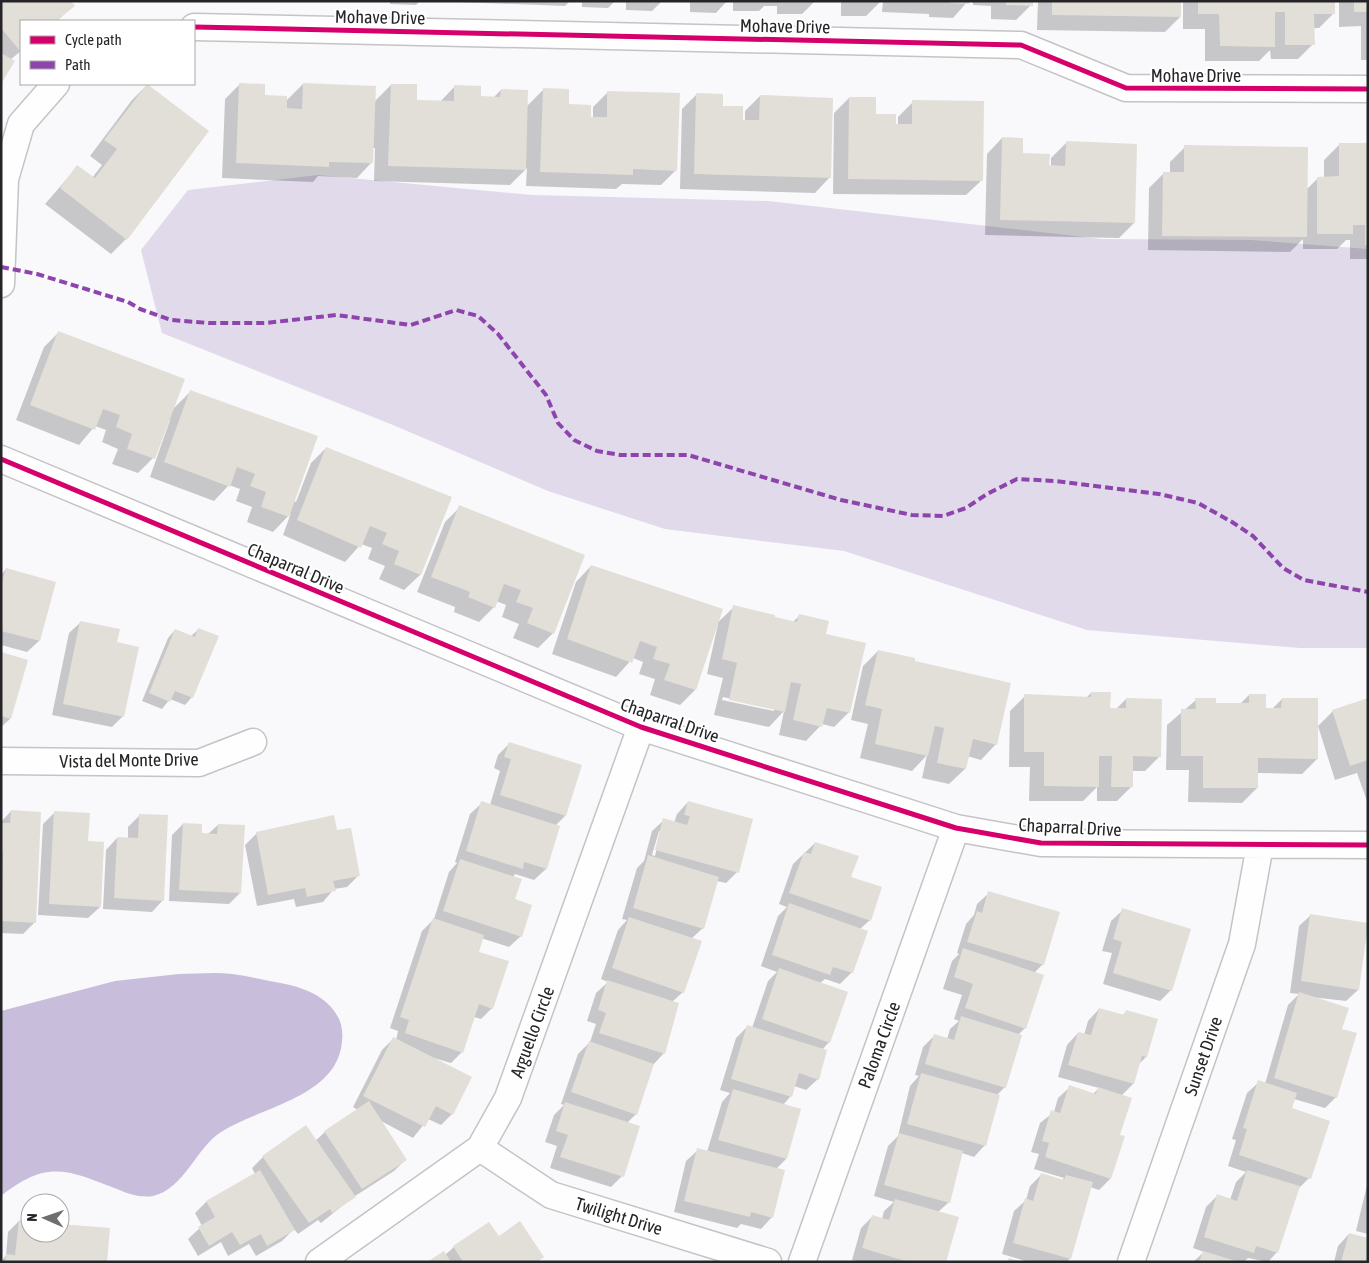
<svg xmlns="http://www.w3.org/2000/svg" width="1369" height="1263" viewBox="0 0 1369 1263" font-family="'Asap Condensed',sans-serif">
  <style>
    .green { fill: #e0daea }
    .water { fill: #c8bddb }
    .shadow { fill: #0003; fill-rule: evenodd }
    .building { fill: #e2dfd8 }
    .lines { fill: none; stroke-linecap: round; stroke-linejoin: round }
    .minor-casing { stroke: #c4c3c6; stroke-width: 29 }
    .minor { stroke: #fefefe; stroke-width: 26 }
    .quiet { stroke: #8e44ad; stroke-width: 4; stroke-dasharray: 8 4; stroke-linecap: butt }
    .cycleway-casing { stroke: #fff; stroke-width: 8 }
    .cycleway { stroke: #d6006c; stroke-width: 5 }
    .labels { text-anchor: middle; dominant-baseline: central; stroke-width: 4; stroke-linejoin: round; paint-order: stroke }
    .street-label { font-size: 18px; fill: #252426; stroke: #fff }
  </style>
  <rect width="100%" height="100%" fill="#f9f8fb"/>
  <path class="green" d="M318 175 532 195 768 201 1101 239 1251 240 1368 249V648H1300L1087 630 844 551 665 529 548 491 393 425 162 333 141 250 188 190Z"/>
  <path class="water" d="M179 974C196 974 215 972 232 974 248 976 264 980 280 983 303 987 328 996 339 1019 342 1025 343 1034 342 1041 338 1097 260 1107 221 1132 196 1148 184 1189 153 1196 140 1198 129 1194 117 1189 68 1170 47 1159 1 1196V1011L115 981Z"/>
  <path class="shadow" d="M1 1 73 6 57 21H21V51L10 60 1 82Z
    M390 1H420L416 5 390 4Z
    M433 1H570L565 6Z
    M582 1H662L652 11 626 10V2H614L608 8 582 7Z
    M690 1H727L716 13 690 12Z
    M733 1H815L802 14H777V6H764L759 11H733Z
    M841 1H881L866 16H841Z
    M883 1H968L953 18 929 17V14L882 12Z
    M973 1H1031V5L1016 20 991 19V6L973 5Z
    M1038 1H1180V17L1165 32 1037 30Z
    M1183 1H1334V13L1319 28H1313V44L1298 59H1271L1270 50 1259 61H1205V29H1183Z
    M1339 1H1368V60H1361V26L1339 27Z
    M240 84 264 96 286 101 303 84 374 102 391 85 415 101 440 102 455 86 480 97 493 98 501 90 526 107 544 89 568 106 593 118V107L608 92 676 170 661 185 622 184 616 189 526 186 527 168 510 185 374 181 375 148H372V162L357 178 318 176 313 182 222 178 225 99Z
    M147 85 126 239 111 254 45 204 78 166 92 178 102 165 90 156 132 100Z
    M697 94 741 121H745V111L760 96 830 177 815 193 680 189 682 109Z
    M849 98 895 125H898V117L913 102 982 180 966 195 833 194 834 113Z
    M1002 138 1022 155 1048 166H1051V158L1066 143 1134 223 1119 238 985 235 987 154Z
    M1339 145 1368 157V259H1350V240H1346L1337 249H1303V239L1290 252 1148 250 1149 188 1164 173H1170V162L1185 147 1306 190 1318 178H1324V160Z
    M59 332 172 410 191 391 294 501 296 502 311 463 326 448 450 498 420 575 404 590 379 579 385 566 368 559 372 548 361 544 345 562 283 535 291 513 273 532 247 522 252 507 236 501 240 489 229 485 214 501 150 477 170 420 168 419 153 458 138 473 112 464 118 449 102 442 106 430 95 426 79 445 16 420 44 347Z
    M460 507 553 633 538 648 513 638 519 624 502 617 506 605 496 601 494 607 479 622 454 612 455 607 417 592 445 522Z
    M591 566 695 690 680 705 650 695 655 679 639 674 643 662 633 658 616 677 552 654 576 582Z
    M6 569 55 583 39 641 27 652 1 645V575Z
    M734 607 793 622 799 616 824 635 849 712 834 727 822 724 806 741 779 735 784 711 769 727 714 715 723 678 707 674 718 624H716ZM723 697 774 709V711L722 700Z
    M81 622 115 643 123 716 112 727 52 715 69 633Z
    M199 629 192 697 185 705 170 699 162 709 142 701 168 638 175 630 191 636Z
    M878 651 913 662 996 744 981 760 967 756 965 769 949 784 922 778 927 755 912 771 860 758 868 724 851 720 863 666Z
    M1 654 10 719 1 727Z
    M1091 693 1109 709H1116L1126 699 1160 756 1145 771H1132V786L1117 801H1097V787L1083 801H1029L1030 767H1009L1010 711 1025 696 1086 698Z
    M1249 695 1265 710H1271L1282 699 1317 759 1302 774 1257 773V788L1242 803 1188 802 1189 770H1166L1167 725 1196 700 1215 704H1240Z
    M1368 701V801H1367L1357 773 1335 780 1318 726 1333 711Z
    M509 744 581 766 565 816 556 825 559 826 546 869 534 880 515 874 513 877 514 900 521 936 509 947 481 938 477 953 492 1008 481 1019 474 1017 462 1052 451 1063 434 1058 452 1114 441 1125 428 1119 413 1138 381 1121 405 1160 394 1171 352 1198 321 1223 318 1220 298 1234 294 1229 282 1241 256 1256 249 1244 228 1256 221 1242 198 1256 188 1239 202 1226 195 1213 206 1202 255 1174 252 1168 263 1157 315 1141 325 1132 358 1110 353 1107 382 1050 393 1039 396 1040 398 1031 390 1028 422 931 434 919 449 872 457 863 455 862 470 814 482 803 490 805 500 771 494 768 498 755Z
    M688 802 737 872 726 883 717 881 703 928 691 939 683 992 672 1002 664 1053 653 1065 636 1114 627 1123 622 1176 611 1187 550 1168 557 1146 545 1142 554 1115 564 1105 561 1104 578 1054 590 1042 596 1024 587 1021 596 993 608 982 601 979 618 930 627 920 622 919 637 868 644 861 652 831 664 820 674 823 677 814ZM659 831H661L655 856 652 855Z
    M11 811 35 922 23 934 1 933V822Z
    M55 812 87 842 100 907 88 918 38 915 43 824Z
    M140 815 163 900 152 912 103 909 106 850 117 838 128 839V827Z
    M183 824 201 834H208L218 825 240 893 229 904 169 901 172 835Z
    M336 832 359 875 347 887 334 889 323 902 296 907 294 899 257 906 245 845 257 833Z
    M815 843 850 877 870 920 860 929 852 972 840 984 825 979 820 983 829 1042 822 1050 818 1079 806 1090 794 1086 790 1097 783 1105 800 1109 786 1159 776 1169 772 1217 761 1229 741 1224 737 1228 674 1212 686 1161 698 1150 707 1152 722 1102 730 1093 720 1090 736 1038 747 1027 752 1028 768 981 777 972 761 966 778 916 787 907 779 904 793 864Z
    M989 893 1043 964 1034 973 1025 1028 1018 1035 1005 1087 997 1095 985 1145 974 1157 962 1153 949 1202 938 1212 945 1262H859L852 1260 861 1228 873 1216 882 1219 884 1211 894 1202 874 1196 888 1146 898 1136 910 1086 919 1076 915 1075 923 1047 935 1035 947 1039 950 1029 959 1021 954 1019 962 995 943 989 952 961 959 954 957 953 966 924 974 915 977 904Z
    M1123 910 1171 990 1160 1001 1103 984 1112 953 1102 951 1111 921Z
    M1311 915 1368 924 1358 990 1346 1001 1311 997 1341 1030 1336 1097 1325 1108 1294 1099 1290 1109 1309 1178 1298 1189 1277 1252 1268 1262 1248 1258 1244 1262H1193L1204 1252 1193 1248 1206 1207 1217 1196 1230 1200 1236 1182 1246 1172 1228 1166 1236 1140 1232 1139 1247 1093 1259 1082 1265 1084 1288 1005 1299 994 1290 993 1299 926Z
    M1099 1009 1122 1016 1126 1012 1146 1057 1139 1064 1133 1084 1121 1096 1119 1135 1110 1179 1099 1190 1090 1187 1070 1258 1067 1262H1029L1002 1254 1014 1211 1026 1200 1030 1186 1041 1175 1062 1181 1064 1178 1034 1169 1039 1154 1031 1152 1040 1123 1054 1112 1058 1098 1070 1087 1093 1094 1099 1088 1058 1077 1067 1045 1078 1033 1084 1035 1088 1021Z
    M1368 1181V1234L1356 1231Z
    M19 1221 30 1222V1233H60V1225L105 1262H1L6 1255 8 1232Z
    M1349 1234 1368 1262H1334L1338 1246Z
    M498 1237 542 1257 537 1262H429L445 1255 454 1247Z"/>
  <path class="building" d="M1 1H71L75 6 56 21H21L20 51 1 28Z
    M950 1H969V4L950 3Z
    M1006 1H1033V6L1006 5Z
    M1052 1H1181V17L1052 15Z
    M1198 1H1335V14H1314L1315 45H1285V12H1275V47L1220 46 1219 14H1198Z
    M1354 1H1368V12H1354Z
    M1 53 15 61 1 84Z
    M239 83 265 84V95L287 96V108L302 109 303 83 376 86 373 163 329 162V167L236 163Z
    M147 84 209 131 127 240 60 188 77 165 95 178 117 149 104 140Z
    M391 84H417V100L454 101V85L481 86V96L500 97 501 89 528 90 526 170 388 166Z
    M543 88 569 89V104L591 105V117H607V91L680 93 677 171 633 169V175L540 172Z
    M696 93 723 94V106H743V120H759L760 95 833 98 831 178 694 174Z
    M849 97H876V114H896V124H912V100L984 101 983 181 848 179Z
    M1002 137 1023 138V153L1050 154 1049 165 1065 166 1066 141 1137 144 1135 223 1000 220Z
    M1339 143H1368V245H1365V225H1353V234H1317V177L1339 176Z
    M1184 145 1308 147 1307 237 1162 236 1163 172H1184Z
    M58 331 185 379 155 459 127 449 132 434 116 427 120 415 103 409 95 430 30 405Z
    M190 390 318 436 289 517 261 507 266 492 250 486 255 474 237 467 230 487 164 462Z
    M326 447 452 497 421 575 394 564 399 551 382 544 387 533 370 526 361 548 297 520Z
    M459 505 585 555 554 634 527 623 533 608 516 602 521 590 504 584 495 608 468 597 470 592 431 577Z
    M591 565 723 609 696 690 664 680 670 664 653 659 657 647 640 641 632 663 567 639Z
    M6 568 56 582 40 641 1 631V585Z
    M733 605 775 615V617L797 622 799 614 829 621 826 634 866 643 850 713 827 708 822 727 793 720 801 684 791 682 785 712 729 700 737 663 722 659Z
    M80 621 120 629 117 642 139 647 124 717 63 704Z
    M198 628 219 636 193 698 175 691 170 702 149 693 175 629 195 637Z
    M878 650 915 658V661L1011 683 997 745 973 739 966 769 937 763 944 728 935 726 928 756 875 744 882 709 865 705Z
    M1 652 28 660 11 719 1 716Z
    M1091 692H1111L1110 708H1126V698L1162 699 1161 757 1133 756V787H1111L1112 756H1099V787L1044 786V752H1024V694L1091 697Z
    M1249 694H1266V708H1281L1282 698H1318V759L1258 758V788H1203V756H1181V709H1196L1195 698H1216V703H1249Z
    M1368 698V760L1350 766 1332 710Z
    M509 742 582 765 566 816 500 795 511 759 504 757Z
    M481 801 560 826 547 869 524 862 523 869 466 851Z
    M688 801 753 819 739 873 655 850 663 818 687 825 690 816 684 815Z
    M11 810 41 812 36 923 1 921 3 853H1V823H10Z
    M54 811 90 813 88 841 104 842 101 907 49 904Z
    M139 814 168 815 164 901 114 898 117 837 138 838Z
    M334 815 337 830 351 828 360 876 333 881 336 891 307 897 305 888 268 895 256 832Z
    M183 823 202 824V833L217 834 218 824 245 825 241 893 179 890Z
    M815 842 859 856 851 877 882 887 871 921 789 893 804 852 811 854Z
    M648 855 719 877 704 929 633 908Z
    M460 859 522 879 515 899 532 905 522 937 443 911Z
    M988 891 1060 912 1044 965 967 942 977 911 982 913Z
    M789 903 868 931 853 973 833 967 830 975 772 955Z
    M1122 908 1191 929 1172 991 1113 973 1122 942 1113 939Z
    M1310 914 1368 923 1359 990 1301 981Z
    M629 917 702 941 684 993 612 968Z
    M433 918 484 935 479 952 509 961 493 1009 479 1004 463 1053 405 1033 409 1020 400 1017Z
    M963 948 1044 975 1026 1029 965 1008 973 984 954 977Z
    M779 968 848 992 830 1043 762 1019Z
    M607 980 679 1003 665 1054 599 1033 606 1013 598 1010Z
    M1299 992 1349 1008 1342 1029 1357 1033 1337 1098 1274 1078Z
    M1099 1008 1124 1015 1126 1010 1158 1019 1147 1057 1142 1056 1134 1084 1068 1065 1078 1032 1091 1035Z
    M961 1016 1022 1035 1006 1088 925 1064 934 1034 954 1040Z
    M747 1025 827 1050 819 1080 799 1073 792 1097 731 1079Z
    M393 1037 472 1077 453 1115 436 1106 425 1127 363 1096Z
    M589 1041 654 1064 637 1115 571 1092Z
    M921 1073 1000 1095 986 1146 907 1124Z
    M1258 1080 1297 1093 1292 1108 1330 1121 1311 1179 1239 1155 1247 1129 1243 1128Z
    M1069 1085 1096 1094 1098 1087 1132 1098 1120 1135 1125 1136 1111 1179 1045 1157 1049 1143 1042 1141 1051 1110 1060 1113Z
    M733 1089 801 1109 787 1159 718 1140Z
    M369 1101 407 1160 362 1189 324 1131Z
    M565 1102 640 1126 624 1177 560 1157 568 1135 556 1131Z
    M306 1125 356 1197 332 1213 330 1209 309 1223 262 1156Z
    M899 1133 963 1151 950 1203 884 1185Z
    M697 1148 785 1170 773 1218 751 1212 750 1217 684 1201Z
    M260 1170 295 1230 267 1246 261 1234 240 1245 232 1232 209 1246 198 1227 215 1217 206 1201Z
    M1247 1170 1300 1186 1278 1253 1256 1246 1254 1253 1204 1237 1217 1194 1237 1201Z
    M1041 1173 1064 1180 1066 1175 1093 1182 1071 1259 1013 1243 1025 1198 1033 1201Z
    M895 1199 959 1217 946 1262H908L862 1248 872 1215 889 1220Z
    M19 1220 30 1221V1233H60V1224L110 1228 107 1262H5L6 1254 15 1255Z
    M520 1221 544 1257 537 1262H463L453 1246 489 1222 499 1236Z
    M1349 1233 1368 1238V1262H1341Z
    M444 1251 451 1262H427Z
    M1203 1251 1236 1261V1262H1199Z
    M1009 1258 1020 1261V1262H1007Z"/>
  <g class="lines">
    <defs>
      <path id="minor" d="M194 27 1021 45 1126 88 1368 89
        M1 284 5 179 21 124 56 84
        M1 459 641 727 956 828 1041 843 1368 845
        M1 761 199 763 253 742
        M480 1148 551 1195 768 1262
        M319 1262 480 1148 508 1098 641 727
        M802 1262 956 828
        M1131 1262 1242 944 1260 845"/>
    </defs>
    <use href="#minor" class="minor-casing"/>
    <use href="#minor" class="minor"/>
    <path class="quiet" d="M1 267 37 274 128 302 140 309 171 320 209 323H266L336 315 411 325 456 310 478 316 498 334 546 395 558 423 574 440 597 451 620 455H688L841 500 912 515 943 516 966 508 987 494 1017 479 1055 481 1159 494 1198 503 1232 522 1253 536 1283 568 1304 580 1368 592"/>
    <defs>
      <path id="cycleway" d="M194 27 1021 45 1126 88 1368 89
        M1 459 641 727 956 828 1041 843 1368 845"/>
    </defs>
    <use href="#cycleway" class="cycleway-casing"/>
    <use href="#cycleway" class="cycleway"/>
  </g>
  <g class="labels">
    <g class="street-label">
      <text transform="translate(380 17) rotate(1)">Mohave Drive</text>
      <text transform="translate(785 26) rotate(1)">Mohave Drive</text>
      <text x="1196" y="75">Mohave Drive</text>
      <text transform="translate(296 568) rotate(23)">Chaparral Drive</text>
      <text transform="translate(670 720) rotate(19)">Chaparral Drive</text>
      <text transform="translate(129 760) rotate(-1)">Vista del Monte Drive</text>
      <text transform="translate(1070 827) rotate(3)">Chaparral Drive</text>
      <text transform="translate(532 1032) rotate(-70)">Arguello Circle</text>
      <text transform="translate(879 1045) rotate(-70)">Paloma Circle</text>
      <text transform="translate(1203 1056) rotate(-71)">Sunset Drive</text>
      <text transform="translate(619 1216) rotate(17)">Twilight Drive</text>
    </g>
  </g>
  <rect width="1369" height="1263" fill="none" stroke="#252426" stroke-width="5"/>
  <rect x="20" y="20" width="175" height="65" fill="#ffffff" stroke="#a8a7a8"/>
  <rect x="30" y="36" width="25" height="8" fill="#d6006c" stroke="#a8a7a8"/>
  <text x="65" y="45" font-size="15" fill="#252426">Cycle path</text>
  <rect x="30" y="61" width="25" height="8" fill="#8e44ad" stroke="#a8a7a8"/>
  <text x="65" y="70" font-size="15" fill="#252426">Path</text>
  <g transform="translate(45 1218) rotate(272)"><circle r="24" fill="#ffffff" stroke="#a8a7a8"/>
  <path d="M0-4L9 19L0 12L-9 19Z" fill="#6f6e71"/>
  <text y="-8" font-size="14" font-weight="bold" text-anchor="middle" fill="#252426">N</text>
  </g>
</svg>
